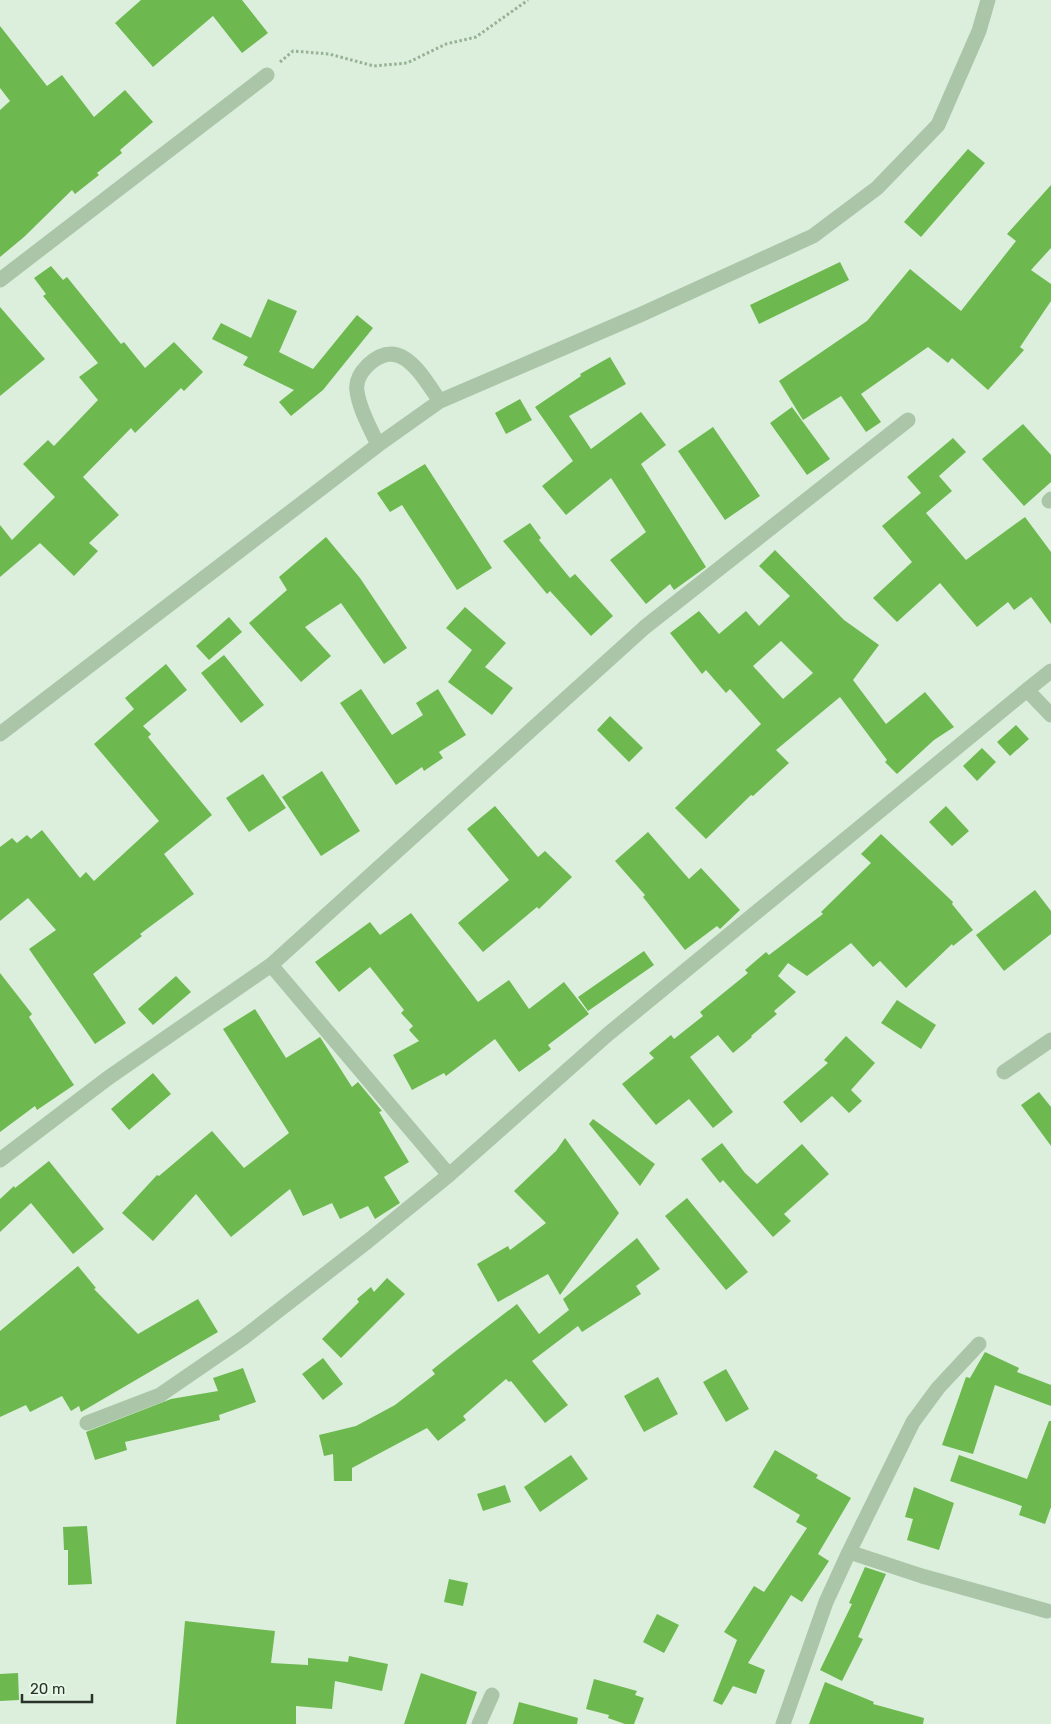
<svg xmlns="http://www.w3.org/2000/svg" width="1051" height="1724" viewBox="0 0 1051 1724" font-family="Rubik,sans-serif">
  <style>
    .building { fill: #6eb850; fill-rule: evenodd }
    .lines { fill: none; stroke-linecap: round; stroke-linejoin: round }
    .path { stroke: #96b193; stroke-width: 3; stroke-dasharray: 2.5 2.5; stroke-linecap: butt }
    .minor { stroke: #abc5a9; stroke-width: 15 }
  </style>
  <rect width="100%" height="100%" fill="#dbefdc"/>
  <path class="building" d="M141 0H242L268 33 242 53 213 16 153 67 115 23Z
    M0 26 47 86 62 75 94 117 125 90 153 122 120 150 122 153 97 173 99 175 75 194 72 190 24 237 0 257V110L10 101 0 88Z
    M968 149 985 163 921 237 904 222Z
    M1051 185V248L1031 270 1051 284V301L1020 347 1024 350 988 390 952 358 948 363 928 347 861 394 881 422 866 432 841 396 803 420 779 381 867 321 910 269 961 311 1016 241 1007 234Z
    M840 262 849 280 759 324 750 305Z
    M51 266 63 280 67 277 121 344 124 342 145 368 174 342 203 372 184 391 181 388 135 433 131 428 83 477 119 515 89 543 98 551 74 576 40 543 0 577V525L12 540 55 497 23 464 48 440 54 446 98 400 79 377 98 363 43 296 46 294 34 278Z
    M268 299 297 311 279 352 313 369 357 315 373 328 323 390 291 416 279 402 294 390 243 365 248 357 212 339 221 323 251 338Z
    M0 307 45 359 0 396Z
    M610 357 626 384 569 416 591 449 641 412 666 445 641 464 706 567 674 590 670 584 646 604 610 560 646 532 611 478 566 515 542 486 573 461 535 407 581 376 580 374Z
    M520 399 532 420 506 434 495 413Z
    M792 407 830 459 807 475 770 423Z
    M1023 424 1051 455V482L1024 506 982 459Z
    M713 427 760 496 725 520 678 451Z
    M953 438 966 452 939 476 952 491 926 513 966 560 1025 517 1051 552V624L1031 597 1014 610 1008 602 977 627 940 583 897 622 873 598 912 562 882 526 921 493 907 477Z
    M425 464 492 568 457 590 402 505 390 512 377 493Z
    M530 523 541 538 539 540 570 578 575 574 613 616 591 636 550 591 547 594 503 541Z
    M326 537 360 578 407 648 384 664 341 603 305 627 331 656 301 682 249 623 287 590 279 577Z
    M775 550 844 620 879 645 853 680 886 724 925 692 954 727 934 740 897 774 885 762 887 760 840 697 776 750 789 763 753 796 751 795 706 839 675 808 761 724 730 689 726 693 706 670 702 674 670 633 699 611 719 634 746 611 759 626 790 596 759 566ZM781 641 813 673 783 699 753 666Z
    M465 607 506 643 485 667 513 688 492 715 448 682 472 650 446 628Z
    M229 617 242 632 209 660 196 646Z
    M224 655 264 705 241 723 201 673Z
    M166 664 187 690 143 726 151 734 148 737 212 815 164 854 194 894 140 934 142 936 93 974 126 1023 95 1044 29 949 56 930 28 898 0 921V847L12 838 17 843 27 835 31 839 42 830 80 878 86 872 94 881 159 821 94 744 134 709 125 698Z
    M361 689 392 735 423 715 416 703 438 689 466 735 439 752 443 758 424 771 422 767 396 785 340 703Z
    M610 716 643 748 629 762 597 730Z
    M1016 725 1029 739 1010 756 997 742Z
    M982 748 996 762 977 781 963 766Z
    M322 771 360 831 321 856 282 797Z
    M263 774 286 808 249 832 226 798Z
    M495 806 538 857 545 851 572 877 539 909 537 907 483 952 458 923 509 880 467 829Z
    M946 806 969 831 952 846 929 822Z
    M648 832 689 879 701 868 740 910 720 929 717 926 685 950 643 897 645 895 615 861Z
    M881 834 953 902 952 904 973 930 953 946 952 944 906 988 880 961 873 967 851 943 807 976 788 963 778 976 796 992 774 1011 777 1014 751 1036 752 1037 733 1053 718 1035 690 1057 733 1112 713 1128 689 1099 656 1125 622 1084 654 1058 649 1053 671 1035 674 1039 703 1016 700 1012 748 973 745 970 766 952 769 955 823 914 821 912 871 863 861 854Z
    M1035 890 1051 911V934L1004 971 976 935Z
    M411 913 478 1002 509 980 529 1009 564 982 589 1014 548 1045 551 1049 519 1072 495 1039 446 1076 444 1073 412 1090 393 1055 419 1041 409 1030 413 1026 401 1013 404 1010 370 967 339 992 315 962 370 922 380 935Z
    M644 951 654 965 588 1011 578 997Z
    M0 973 32 1014 29 1017 74 1085 37 1110 35 1106 0 1132Z
    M176 976 191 992 153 1025 138 1009Z
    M897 1000 936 1025 921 1049 881 1023Z
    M255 1009 286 1058 320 1037 352 1087 358 1082 382 1111 379 1112 409 1162 384 1177 400 1203 375 1219 368 1206 340 1219 332 1203 303 1216 290 1189 231 1237 196 1194 153 1241 122 1213 157 1175 159 1176 212 1131 244 1168 289 1133 223 1029Z
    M846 1036 875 1063 851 1090 862 1101 849 1113 832 1096 801 1123 783 1102 828 1063 824 1060Z
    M153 1073 171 1094 129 1130 111 1109Z
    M1039 1092 1051 1107V1146L1021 1105Z
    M593 1119 655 1164 640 1186 589 1124Z
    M565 1138 619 1213 560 1295 548 1274 498 1302 477 1264 508 1246 510 1250 546 1223 514 1191 556 1151Z
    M722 1143 745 1173 757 1184 802 1144 829 1174 784 1214 791 1221 773 1237 723 1180 720 1183 701 1159Z
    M49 1161 104 1229 73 1254 31 1203 0 1232V1199L14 1186 15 1188Z
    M687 1198 748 1272 726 1290 665 1216Z
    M637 1238 660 1269 636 1286 641 1294 582 1332 578 1326 532 1361 568 1405 545 1423 511 1381 509 1382 506 1379 463 1416 466 1420 438 1441 427 1428 352 1468V1481H334L333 1454 324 1456 319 1435 356 1426 395 1405 435 1374 432 1370 457 1350 517 1304 539 1334 569 1310 563 1299Z
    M78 1266 96 1288 94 1289 138 1334 198 1299 218 1332 81 1412 79 1406 71 1411 62 1396 30 1412 26 1405 0 1417V1331Z
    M387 1278 405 1294 341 1358 322 1339 359 1302 357 1299 371 1287 374 1292Z
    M985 1352 1019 1368 1017 1372 1051 1385V1406L995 1385 973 1454 942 1445 966 1377 970 1378Z
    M323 1358 343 1384 323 1400 302 1374Z
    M243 1368 256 1402 219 1415 220 1420 125 1442 127 1450 95 1460 86 1432 171 1399 218 1391 213 1378Z
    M726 1369 749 1409 726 1422 703 1382Z
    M658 1377 678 1414 644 1432 624 1396Z
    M1049 1421H1051V1507L1045 1524 1019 1515 1022 1506 950 1481 959 1455 1027 1479Z
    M775 1450 818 1475 816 1478 851 1498 818 1554 829 1561 802 1602 791 1595 748 1663 765 1670 756 1694 733 1686 722 1705 713 1701 737 1640 724 1632 754 1586 764 1592 807 1528 796 1522 800 1515 753 1487Z
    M571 1455 588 1479 540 1512 524 1487Z
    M505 1485 511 1502 483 1511 477 1494Z
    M914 1487 954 1503 939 1550 907 1540 913 1519 905 1517Z
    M87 1526 92 1584 68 1585V1550H64L63 1527Z
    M865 1567 886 1574 858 1637 863 1639 842 1681 820 1670 852 1604 849 1603Z
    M449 1579 468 1583 463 1606 444 1602Z
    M657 1614 679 1625 664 1653 643 1642Z
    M185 1621 275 1631 271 1663 308 1665V1658L348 1662 349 1656 388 1664 382 1691 335 1681 332 1709 296 1706V1724H176Z
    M18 1673 19 1700 0 1701V1674Z
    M421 1673 477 1692 466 1724H404Z
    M594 1679 637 1691 635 1695 644 1698 634 1724H625L608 1718 609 1715 586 1709Z
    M825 1682 874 1702 873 1704 924 1718 923 1724H809Z
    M519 1702 578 1718 577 1724H513Z"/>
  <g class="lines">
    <path class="path" d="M280 62 293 51 329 54 374 66 407 63 446 44 476 37 528 0"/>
    <path class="minor" d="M0 280 267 75
      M378 445C371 429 359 409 357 391 355 380 361 372 368 365 402 334 422 377 440 401
      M1049 501 1051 499
      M1027 690 1051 671
      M0 734 378 445 440 401 642 314 813 236 877 188 938 125 979 31 988 0
      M271 965 449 1175
      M1004 1072 1051 1040
      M0 1160 108 1078 271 965 645 627 908 420
      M87 1423 160 1395 243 1338 368 1241 449 1175 607 1035 1027 690 1051 715
      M849 1552 922 1576 1047 1611
      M479 1724 492 1695
      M783 1724 826 1602 849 1552 913 1422 938 1388 979 1344"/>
  </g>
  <path d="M22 1694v8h70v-8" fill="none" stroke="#2a3328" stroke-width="2.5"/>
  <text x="30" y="1694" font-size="15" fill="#2a3328" stroke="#e7f7e7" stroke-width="4" paint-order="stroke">20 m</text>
</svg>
